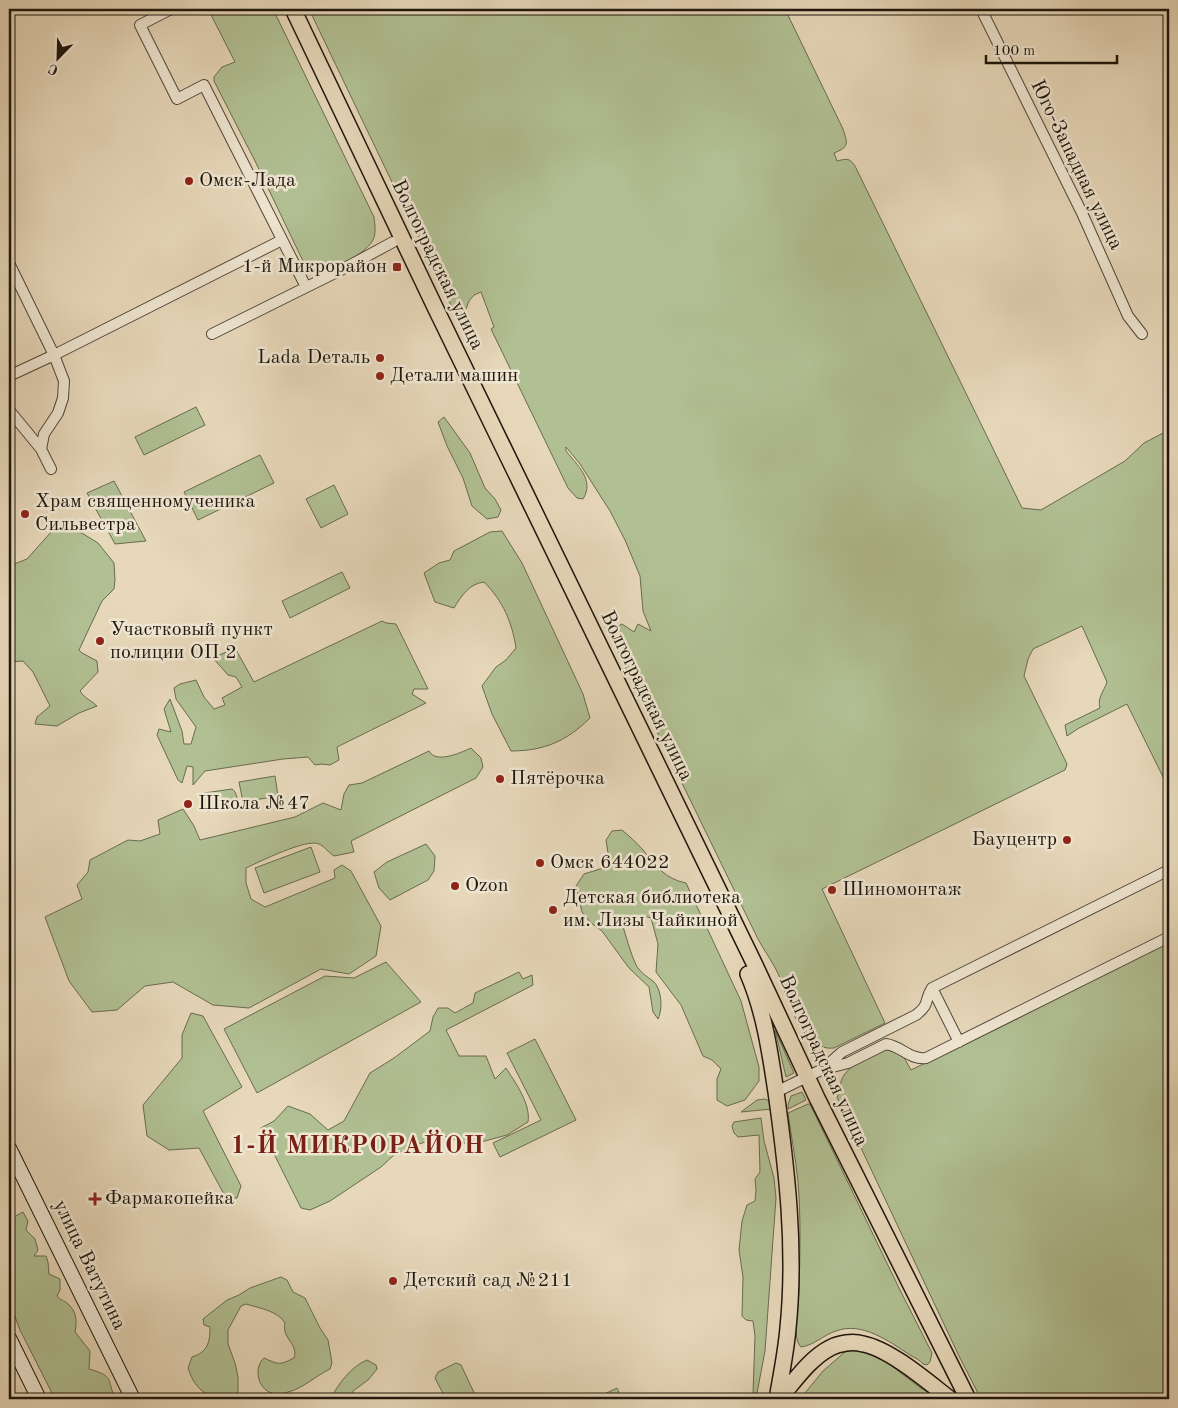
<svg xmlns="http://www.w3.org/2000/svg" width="1178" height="1408" font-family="'Old Standard TT',serif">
	<rect width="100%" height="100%" fill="#e7d8ba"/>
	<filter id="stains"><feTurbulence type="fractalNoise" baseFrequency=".004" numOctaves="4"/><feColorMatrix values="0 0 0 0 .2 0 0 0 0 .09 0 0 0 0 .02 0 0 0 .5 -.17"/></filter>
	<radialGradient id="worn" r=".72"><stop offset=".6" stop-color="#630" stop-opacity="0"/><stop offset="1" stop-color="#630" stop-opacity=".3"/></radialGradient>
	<!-- green -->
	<path fill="#b1c093" stroke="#686b50" d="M208 9H273L374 217C375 226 377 235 371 243 361 256 329 275 313 272L302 259 256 163 214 81V77L222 67 235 62Z
		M309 9H785L843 129C848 144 849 147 834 153L837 161C846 159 849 157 855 166L1022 508 1041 510 1125 461 1144 443 1169 430V789L1127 704 1079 728 1067 736 1065 725 1100 708C1097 698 1104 691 1107 682L1082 626 1033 649 1028 659 1024 676 1067 764 1065 770 822 889 885 1023 834 1048C803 1052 789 1003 781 981 776 966 764 951 757 937L622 660 612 635 617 627 622 624 634 632 638 624 651 631 643 611 640 576 625 540 610 511 580 464 566 447V451C577 465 595 480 583 499L577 498 568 488 491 329 494 327 481 292 474 295 469 301 460 324Z
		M196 407 205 425 144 455 135 437Z
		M444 417 470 453 485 488 495 499 501 510 498 517 487 519 472 506 463 478 447 446 438 422Z
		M260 455 274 483 198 520 184 492Z
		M114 481 146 541 115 544 87 493Z
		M334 485 348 514 321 528 306 499Z
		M72 527 98 543 114 563 115 580 114 589 102 601 79 650 82 653 97 661 98 672 80 691C85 699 91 700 97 706L79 713 57 726 35 724 37 717 50 706 33 672 23 661 9 662V575L14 564 27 559 52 531Z
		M502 531 522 563 583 694 590 718C567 741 544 751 511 751L492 714 482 686 496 667 506 660 516 648C512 622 503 601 484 582 469 584 462 595 454 608L435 602 424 573 439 563 450 560 454 551 490 532Z
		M342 572 350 588 290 618 282 601Z
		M382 621 386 623 396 624 428 689H414L412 694 426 703 337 747 339 760 330 765 322 764 315 765 308 757 283 759 205 771 193 785V767L187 766 182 783 178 780 157 735 159 729 171 732 164 709 170 699 182 731 184 744H191L196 727 176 699 174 688 180 684 196 680 204 697 214 709 225 705 222 698 242 687 236 677 228 675 213 658 235 648 254 682Z
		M471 748 481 758 483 767 476 778 351 841 354 852 334 856C329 853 324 846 319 844 307 838 259 862 246 868V883L251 899 265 907 335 878 334 870 342 865 351 871 381 926 376 956 349 974 321 969 249 1008 213 1005 173 982 145 986 117 1010 92 1012 69 981 45 917 82 899 77 885 88 872 90 860 128 840 140 841 160 834 158 820 183 809 194 826 200 840 295 817 323 803 341 810 344 794 349 785 362 783 429 751C436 764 460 753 471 748Z
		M275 776 278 796 243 802 239 782Z
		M232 789C237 792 239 802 235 806L208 811 204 809 202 797 204 793Z
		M622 830C629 836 637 843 643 850 655 865 665 879 686 883L741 1001 759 1067V1081L745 1100 727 1106 717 1100V1079L721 1069 712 1060 703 1056 681 1005 656 972 658 944 651 918 644 916 622 923C626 936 630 952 636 965 641 973 646 976 653 981 662 989 663 1009 658 1019L653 1012 649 987 629 968 602 931 591 923 582 912 576 886 584 874 610 866 606 840 612 831Z
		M426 844 435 856 434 871 428 880 390 900 379 888 374 872 387 862Z
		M311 847 320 872 264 893 255 868Z
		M1169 942V1399H981L959 1356 837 1097C841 1091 839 1082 844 1075 854 1061 877 1054 892 1047L901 1052 911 1070Z
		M386 962 421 1002 257 1093 224 1029 325 976 354 978Z
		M519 972 523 979 532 975 533 985 446 1030 459 1056H486L495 1079 506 1068C515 1082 531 1104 528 1122L507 1135 470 1145 444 1136 419 1144 394 1155 381 1167 330 1201 310 1210 301 1208 261 1128 274 1121 288 1106 310 1114 328 1130 344 1121 370 1073 394 1058 430 1031 433 1017 438 1008H448L455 1013 473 1003 475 993Z
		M191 1013 203 1016 242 1087 203 1111 241 1186 237 1198H226L199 1148 169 1150 147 1136 143 1105 182 1058V1035Z
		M775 1030 794 1073 786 1077Z
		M535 1039 576 1120 500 1157 493 1143 541 1120 507 1053Z
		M802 1092 806 1100 788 1109V1105L791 1096Z
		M765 1099 771 1102 772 1109 741 1112 757 1100Z
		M808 1104H810L899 1288 932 1353 930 1362 927 1365 923 1364C920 1360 915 1358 910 1355 890 1342 862 1321 836 1331 823 1335 815 1345 801 1347 791 1337 799 1305 799 1291 800 1255 801 1218 798 1182 796 1159 791 1136 788 1113Z
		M761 1118 764 1141 774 1178 776 1198 765 1351 757 1393 753 1394 755 1336 753 1321 746 1320 742 1316 743 1277 739 1250 742 1221 747 1205 755 1201 756 1190 755 1179 760 1172 759 1135 738 1137 734 1133 732 1126 734 1122Z
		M23 1212 28 1221 26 1230 35 1239 38 1250 34 1256H46L48 1262 49 1274 60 1279V1290L57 1296C61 1301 64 1300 68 1304 77 1312 77 1321 75 1332L90 1351 89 1369C114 1376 107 1379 115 1399H55L20 1330 9 1300V1215L12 1218Z
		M281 1277 287 1280 293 1292 305 1298 320 1328 328 1340 332 1363 330 1369C317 1375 302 1389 288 1392 282 1394 276 1395 269 1392 257 1386 254 1367 264 1358 279 1365 280 1365 294 1358 299 1344 281 1338 285 1323 278 1311 259 1308 246 1304L241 1306 228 1330V1344L235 1363 238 1377V1391L235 1399C210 1399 196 1393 188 1368L192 1357C208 1352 210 1342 210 1327L204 1325 203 1319 227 1300 239 1295 250 1288Z
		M858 1349 872 1351 922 1389 941 1399H800L823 1371 846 1351Z
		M367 1360 376 1365 377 1369 368 1380 353 1391V1399H330C339 1384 350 1367 367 1360Z
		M456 1363 461 1365 477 1399H446L435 1378 438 1372Z
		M617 1388 622 1399H594Z"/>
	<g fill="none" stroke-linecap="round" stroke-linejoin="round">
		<!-- street casing -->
		<g stroke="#504638" stroke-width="12">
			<path id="street" d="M171 9 140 25 177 99 204 85 306 287
				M981 9 1082 213 1128 316 1142 334
				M9 263 54 355 64 381 63 398 58 413 44 434 41 449
				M212 334 345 268 393 242
				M9 376 54 355 282 240
				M9 410 41 449 51 469
				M932 988 959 1042
				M824 1068 842 1052 916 1015C931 1003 924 1000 932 988L1169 870
				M776 1092 821 1070 848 1063 886 1044C901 1046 910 1060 926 1058L1169 937"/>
		</g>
		<!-- secondary casing -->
		<g stroke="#1e160c" stroke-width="16">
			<path id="secondary" d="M9 1148 133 1399
				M9 1338 39 1399"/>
		</g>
		<!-- primary casing -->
		<g stroke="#1e160c" stroke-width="18">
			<path id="primary" d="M293 9 434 305 754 963 817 1098 968 1399
				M748 974C764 1011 770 1052 776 1092 787 1170 796 1249 788 1328 786 1352 781 1376 777 1399
				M779 1399C794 1382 809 1359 830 1348 839 1343 853 1341 863 1344 890 1349 928 1382 950 1399"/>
		</g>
		<!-- street -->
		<use href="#street" stroke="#efe6d2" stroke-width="10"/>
		<!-- secondary -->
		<use href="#secondary" stroke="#efe6d2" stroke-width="14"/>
		<!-- primary -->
		<use href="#primary" stroke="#e7d8ba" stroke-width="15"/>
	</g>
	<!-- markers -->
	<g fill="#8f2418" stroke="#efe6d2" stroke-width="2">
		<circle cx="189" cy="181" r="5"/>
		<rect x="392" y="262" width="10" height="10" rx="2.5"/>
		<circle cx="380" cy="358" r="5"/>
		<circle cx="380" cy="376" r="5"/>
		<circle cx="25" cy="514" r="5"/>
		<circle cx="100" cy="641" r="5"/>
		<circle cx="500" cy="779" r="5"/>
		<circle cx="188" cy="804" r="5"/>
		<circle cx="1067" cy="840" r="5"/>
		<circle cx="540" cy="863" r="5"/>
		<circle cx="455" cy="886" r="5"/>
		<circle cx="832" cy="890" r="5"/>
		<circle cx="553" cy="910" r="5"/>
		<path d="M92.5 1191.5h5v5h5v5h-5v5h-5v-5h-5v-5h5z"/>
		<circle cx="393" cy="1281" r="5"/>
	</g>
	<g text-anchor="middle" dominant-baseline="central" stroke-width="5" stroke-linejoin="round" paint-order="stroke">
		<!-- street labels -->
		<g font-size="20" fill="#1e160c" stroke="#efe6d2">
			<text transform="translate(1076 165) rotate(64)">Юго-Западная улица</text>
			<text transform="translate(437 265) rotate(64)">Волгоградская улица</text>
			<text transform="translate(646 696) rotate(64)">Волгоградская улица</text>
			<text transform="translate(823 1061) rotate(65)">Волгоградская улица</text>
			<text transform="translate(89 1265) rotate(64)">улица Ватутина</text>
		</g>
		<!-- poi labels -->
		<g font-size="20" fill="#1e160c" stroke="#efe6d2" text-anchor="start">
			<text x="199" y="181">Омск-Лада</text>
			<text x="387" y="267" text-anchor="end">1-й Микрорайон</text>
			<text x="370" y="358" text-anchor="end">Lada Dеталь</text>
			<text x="390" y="376">Детали машин</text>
			<text x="35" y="502">Храм священномученика<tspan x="35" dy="23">Сильвестра</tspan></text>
			<text x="110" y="630">Участковый пункт<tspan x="110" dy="23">полиции ОП 2</tspan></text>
			<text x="510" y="779">Пятёрочка</text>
			<text x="198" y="804">Школа №47</text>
			<text x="1057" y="840" text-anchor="end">Бауцентр</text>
			<text x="550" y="863">Омск 644022</text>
			<text x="465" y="886">Ozon</text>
			<text x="842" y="890">Шиномонтаж</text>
			<text x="563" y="898">Детская библиотека<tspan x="563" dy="23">им. Лизы Чайкиной</tspan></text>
			<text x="105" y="1199">Фармакопейка</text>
			<text x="403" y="1281">Детский сад №211</text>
		</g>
		<!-- district labels -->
		<g font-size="25" font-weight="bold" letter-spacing="1" fill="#7a1f14" stroke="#efe6d2">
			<text x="358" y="1146">1-Й МИКРОРАЙОН</text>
		</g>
	</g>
	<!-- margin -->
	<rect width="1178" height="1408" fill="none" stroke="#e7d8ba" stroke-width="30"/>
	<rect x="10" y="10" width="1158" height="1388" fill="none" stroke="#1e160c" stroke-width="2.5"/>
	<rect x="15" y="15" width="1148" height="1378" fill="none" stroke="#1e160c"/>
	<!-- north arrow -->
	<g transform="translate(58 58) rotate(203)" stroke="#efe6d2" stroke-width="4" paint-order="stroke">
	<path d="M0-4L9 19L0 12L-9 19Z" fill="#1e160c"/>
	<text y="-8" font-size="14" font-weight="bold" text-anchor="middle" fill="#1e160c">С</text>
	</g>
	<!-- scale -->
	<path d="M986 55v8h131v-8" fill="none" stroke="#1e160c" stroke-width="2.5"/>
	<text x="993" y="55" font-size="15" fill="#1e160c" stroke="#efe6d2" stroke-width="4" paint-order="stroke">100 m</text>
	<rect width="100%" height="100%" filter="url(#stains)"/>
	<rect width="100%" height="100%" fill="url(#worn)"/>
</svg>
